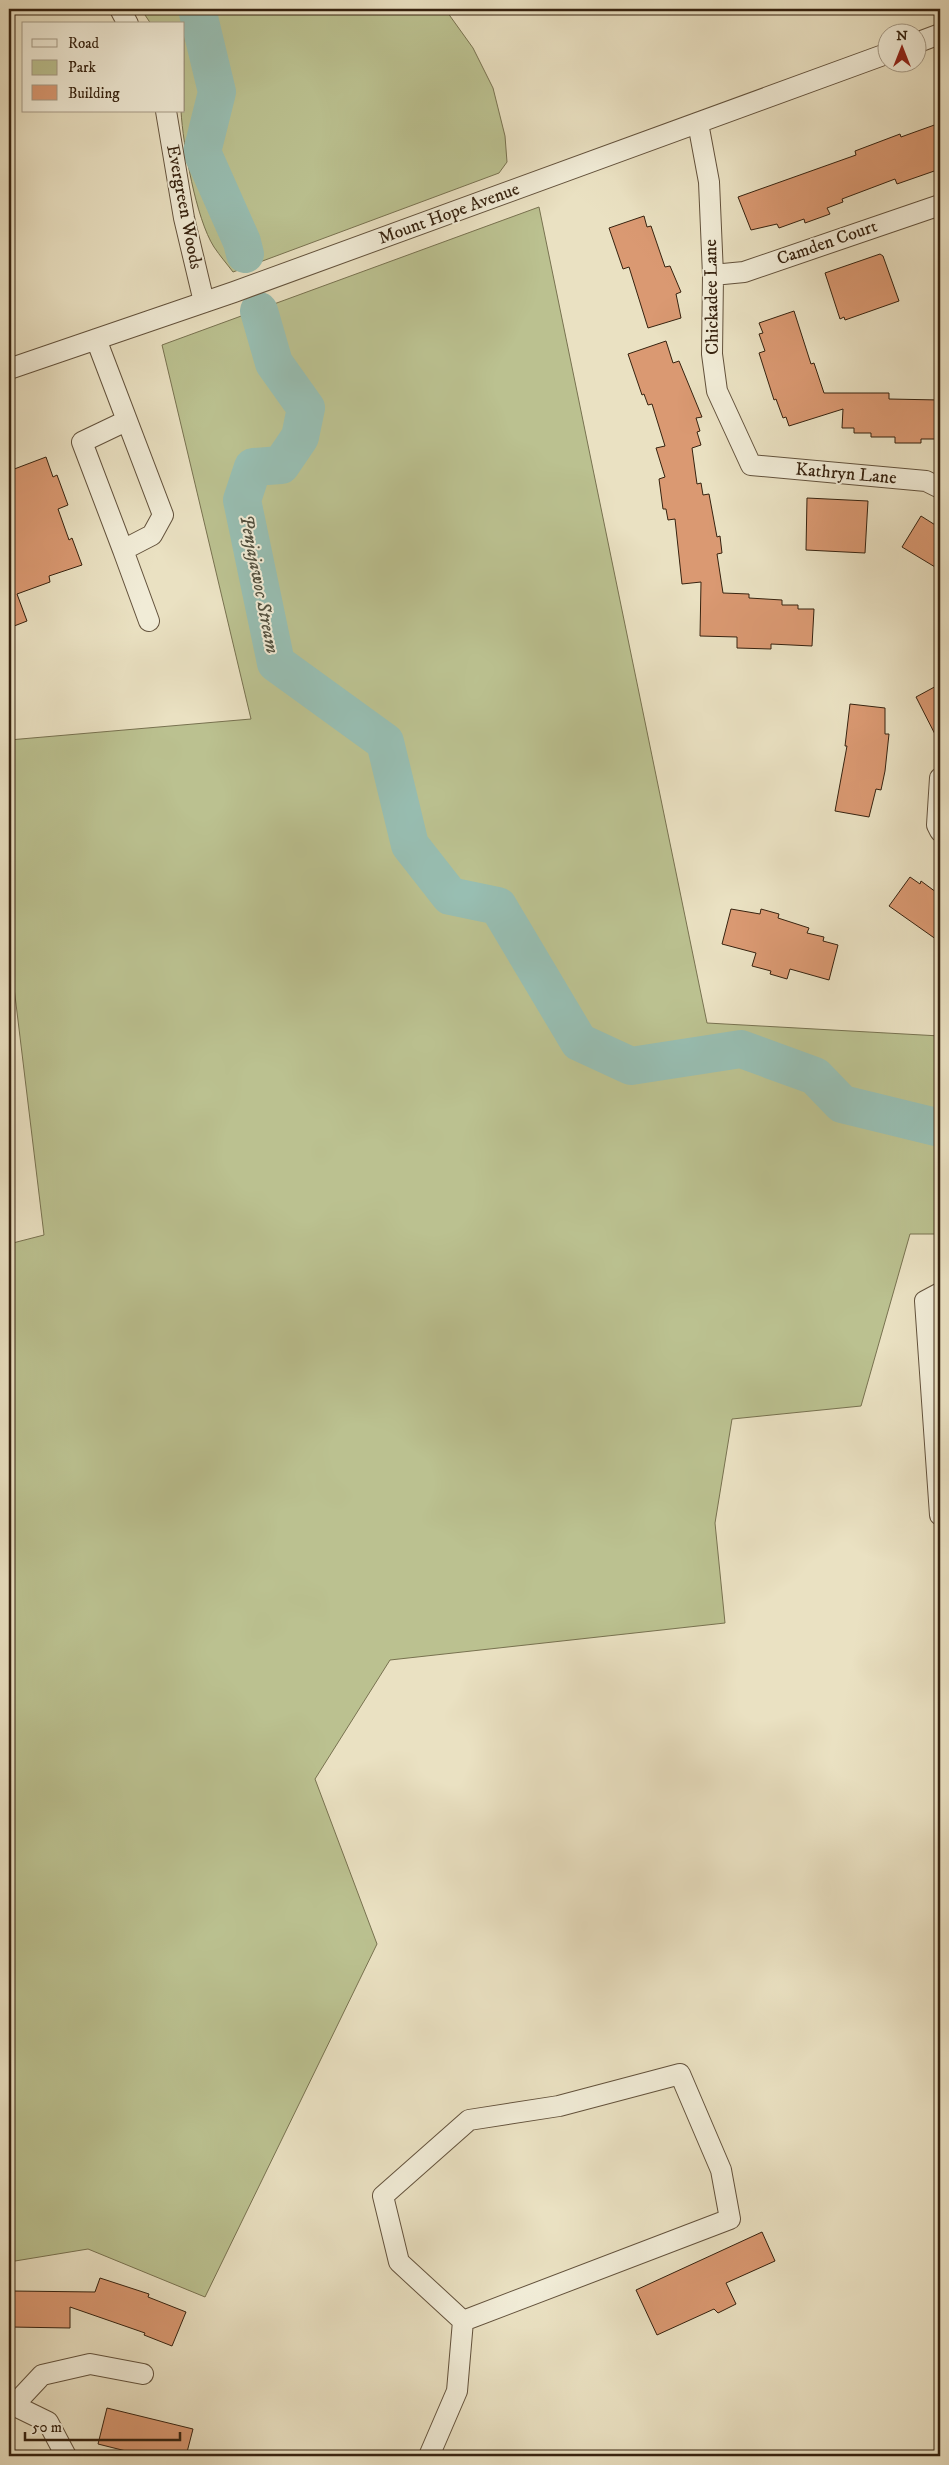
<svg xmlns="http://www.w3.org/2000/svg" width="949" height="2465" font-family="'IM FELL DW Pica',serif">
	<rect width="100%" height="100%" fill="#eae1c2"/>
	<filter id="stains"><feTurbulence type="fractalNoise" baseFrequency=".004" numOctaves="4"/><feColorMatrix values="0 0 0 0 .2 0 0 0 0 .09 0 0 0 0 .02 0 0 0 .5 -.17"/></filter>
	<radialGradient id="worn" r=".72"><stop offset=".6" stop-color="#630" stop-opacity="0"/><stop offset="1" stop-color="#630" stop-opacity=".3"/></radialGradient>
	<!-- green -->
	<path fill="#bbc190" stroke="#787250" d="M141 9H445L473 48 493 88 505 136 507 162 499 173 233 272C227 264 220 256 214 247 196 219 183 145 181 111H184V24H151Z
		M539 207 707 1023 940 1036V1234H910L861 1406 732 1419 715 1523 725 1623 390 1660 315 1779 377 1944 205 2297 88 2249 9 2262V1244L44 1235 9 946V740L251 719 162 345Z"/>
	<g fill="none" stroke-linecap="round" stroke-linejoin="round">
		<!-- river -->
		<path stroke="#98beb2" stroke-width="38" d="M197 9 217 92 202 152 242 242 245 254
			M259 311 274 363 306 408 300 437 281 465 253 467 242 500 276 663 385 742 410 845 450 896 498 906 579 1042 631 1066 741 1049 815 1076 842 1104 940 1128"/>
	</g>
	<!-- building -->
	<path fill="#da9972" stroke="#36220f" d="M940 123V169L897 184 895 179 842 199 843 202 827 208 830 214 805 223 804 219 779 228 777 224 751 230 738 197 856 155 855 151 900 134 901 137Z
		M644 216 647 227 651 226 665 267 670 266 681 292 676 294 681 318 648 328 629 267 623 269 609 228Z
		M880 254 883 256 899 301 845 320 844 317 840 319 825 273Z
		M794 311 811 364 814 363 824 393H889V399L940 400V436H938V439H921V443H895V437H871V433H854V428H842L843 409 789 426 786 417 783 418 776 399 774 400 759 353 765 351 759 334 763 333 759 323Z
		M666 341 673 363 679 361 702 417 696 418 700 431 697 432 701 445 692 448 697 484 701 483 703 495 709 494 717 537 720 536 722 553 717 554 723 593 749 594V598L782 600V605H798V609H814L812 646 771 644V649L737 648V637L700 636 701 582 682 584 675 519 668 520 666 509H663L659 479 665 477 656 448 665 446 652 404 648 405 644 394 642 395 628 354Z
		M46 457 53 477 57 475 68 505 58 509 69 540 72 538 82 565 49 576 50 582 17 594 27 621 9 628V471Z
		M807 498 868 501 865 553 806 550Z
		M921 516 940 528V570L902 547Z
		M940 684V744L916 697Z
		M850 704 885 708V734H889L885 771 881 790 876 789 869 817 835 811 847 746H845Z
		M910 877 920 884 921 881 940 895V942L889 906Z
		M731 909 760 914 761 909 779 914 778 918 809 928 807 933 824 937 823 941 838 945 829 980 790 969 787 979 770 974 771 971 752 966 756 953 722 944Z
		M762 2232 775 2261 726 2283 736 2304 718 2313 714 2309 657 2335 636 2290Z
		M100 2278 149 2294 148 2297 186 2312 172 2346 144 2335 145 2333 70 2307V2328L11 2327 12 2291 95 2292Z
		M107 2408 193 2429 186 2456H146L98 2444Z"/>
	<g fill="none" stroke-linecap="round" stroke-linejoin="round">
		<!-- minor casing -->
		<g stroke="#63523c" stroke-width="22">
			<path id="minor" d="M120 9 128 24
				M916 43 940 34
				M166 111 184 218 204 302
				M698 123 709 182 713 275 712 354 717 391 751 465 926 481 940 488
				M713 275 744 272 940 205
				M96 339 163 515 152 535 123 550 149 621
				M9 369 234 292 886 54
				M123 550 82 442 126 421
				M940 778 937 825 940 831
				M940 1293 925 1301 940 1515
				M9 2403 48 2422 66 2456
				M13 2406 42 2375 90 2364 143 2374
				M429 2456 457 2391 463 2321 399 2262 383 2196 469 2120 559 2106 680 2074 721 2170 730 2219 463 2321"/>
		</g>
		<!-- minor -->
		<use href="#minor" stroke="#f1ecd7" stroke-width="20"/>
	</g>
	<g text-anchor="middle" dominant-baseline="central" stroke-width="4" stroke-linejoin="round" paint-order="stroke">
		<!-- street labels -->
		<g font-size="18" fill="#36220f" stroke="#f1ecd7">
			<text transform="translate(184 207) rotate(79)">Evergreen Woods</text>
			<text transform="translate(449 214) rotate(-20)">Mount Hope Avenue</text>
			<text transform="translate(827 243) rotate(-19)">Camden Court</text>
			<text transform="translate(712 297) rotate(-91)">Chickadee Lane</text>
			<text transform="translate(846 474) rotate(5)">Kathryn Lane</text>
		</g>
		<!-- water labels -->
		<g font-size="19" font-style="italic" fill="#535140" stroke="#f1ecd7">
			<text transform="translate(259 584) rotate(79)">Penjajawoc Stream</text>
		</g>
	</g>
	<!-- margin -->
	<rect width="949" height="2465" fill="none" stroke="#eae1c2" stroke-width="30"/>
	<rect x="10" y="10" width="929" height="2445" fill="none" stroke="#36220f" stroke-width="2.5"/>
	<rect x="15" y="15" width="919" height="2435" fill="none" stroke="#36220f"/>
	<!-- legend -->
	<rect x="22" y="22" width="162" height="90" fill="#f1ecd7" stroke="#a69b87"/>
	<rect x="32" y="39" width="25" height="8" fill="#f1ecd7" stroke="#a69b87"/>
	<text x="68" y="48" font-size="15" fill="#36220f">Road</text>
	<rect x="32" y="60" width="25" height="15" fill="#bbc190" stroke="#a69b87"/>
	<text x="68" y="72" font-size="15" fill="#36220f">Park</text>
	<rect x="32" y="85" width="25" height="15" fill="#da9972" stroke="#a69b87"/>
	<text x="68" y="98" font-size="15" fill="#36220f">Building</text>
	<!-- north arrow -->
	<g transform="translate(902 48)"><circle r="24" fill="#f1ecd7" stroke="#a69b87"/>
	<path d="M0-4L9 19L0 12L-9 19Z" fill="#8f2418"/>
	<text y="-8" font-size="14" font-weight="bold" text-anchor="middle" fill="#36220f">N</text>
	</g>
	<!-- scale -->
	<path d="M25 2432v8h155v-8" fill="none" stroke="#36220f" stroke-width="2.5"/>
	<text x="32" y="2432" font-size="15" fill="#36220f" stroke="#f1ecd7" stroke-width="4" paint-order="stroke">50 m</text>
	<rect width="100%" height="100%" filter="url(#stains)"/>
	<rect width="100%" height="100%" fill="url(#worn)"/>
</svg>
